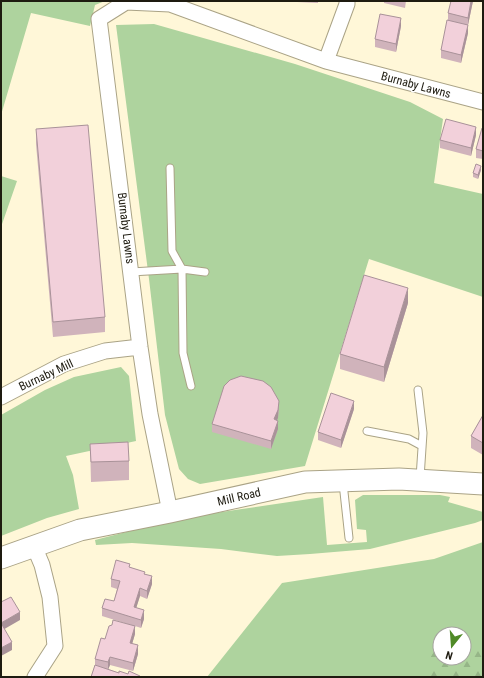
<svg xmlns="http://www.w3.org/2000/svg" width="484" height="678" font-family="'Roboto Condensed',sans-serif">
	<defs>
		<pattern id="forest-firs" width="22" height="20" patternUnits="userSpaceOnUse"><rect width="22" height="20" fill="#aed39e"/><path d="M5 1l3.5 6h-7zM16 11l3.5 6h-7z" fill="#95b587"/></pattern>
	</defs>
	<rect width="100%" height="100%" fill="#fff7d8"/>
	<!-- green -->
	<path fill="#aed39e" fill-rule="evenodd" d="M1 1H105L95 5 90 26 31 13 1 115Z
		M154 24 295 64 410 102 443 119 434 183 483 194V297L369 259 305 466 200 484 188 479 179 469 165 415 149 279 116 25Z
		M1 176 17 181 1 227Z
		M121 367 129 376 136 441 66 456 73 475 79 509 47 518 1 536V415L45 390 74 377Z
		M363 495H440L450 497 448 502 483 512V520L475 523 370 549 310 554 277 556 221 549 132 543 96 545 95 540 181 518 323 497 327 545 367 542 366 530 357 529 355 500Z
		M483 542V677H207L282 583 434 559ZM440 634H464V658H440Z"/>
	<!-- forest -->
	<path fill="url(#forest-firs)" d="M478 640 483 642V677H431L427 663 440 642V658H464V641Z"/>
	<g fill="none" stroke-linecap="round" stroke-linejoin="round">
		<!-- service casing -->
		<g stroke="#aaa386" stroke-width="9">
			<path id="service" d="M170 168 172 251 182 269 183 353 191 386
				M131 272 182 269 205 272
				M418 390 423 433 420 478
				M367 431 409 439 422 446
				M343 483 349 538"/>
		</g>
		<!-- minor casing -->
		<g stroke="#aaa386" stroke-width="17">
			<path id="minor" d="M326 61 347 4V1
				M1 397 64 364 105 351 140 347
				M170 512 150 414 140 347 99 19 126 2 170 4 326 61 483 102
				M34 546 42 565 50 597 55 646 35 677"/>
		</g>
		<!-- secondary casing -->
		<g stroke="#aaa386" stroke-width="23">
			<path id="secondary" d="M1 558 80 530 170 512 305 482 399 479 483 484"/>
		</g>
		<!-- service -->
		<use href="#service" stroke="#fff" stroke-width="7"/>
		<!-- minor -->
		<use href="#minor" stroke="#fff" stroke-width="15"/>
		<!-- secondary -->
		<use href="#secondary" stroke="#fff" stroke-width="21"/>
	</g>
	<!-- wall -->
	<path fill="#d0b3bb" d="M297 1H318V3L297 2Z
		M384 1H406L405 8 384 3Z
		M473 1 468 25V33L461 63 441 58V50L448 20V13Z
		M401 26 396 52 375 47V39Z
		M483 128V159L476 158V149Z
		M36 129 105 317V332L53 337 36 144Z
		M476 135 471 156 440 148V140Z
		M481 170 478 179 473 177V173Z
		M408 303 384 382 340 369V354Z
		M279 409 278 418 277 420 278 429 271 449 212 432V424Z
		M354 409 341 448 318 440V432Z
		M483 415V455L471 448V436Z
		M90 444 129 461V480L91 482Z
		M130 567 145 574 152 584 147 599 140 596 136 608 144 619 141 628 135 626V634L132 644 138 654 133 671 110 665 108 669 119 673 128 674 140 677H91L95 665V659L105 639 134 626 102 616V608L114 601 117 589 111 587V579Z"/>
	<!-- shaded-wall -->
	<path fill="#a99299" d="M471 1H473L468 25V33L461 63V55L468 25V18Z
		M401 18V26L396 52V44Z
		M476 127V135L471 156V148Z
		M481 166V170L478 179V175Z
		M408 288V303L384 382V367Z
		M279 401 278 418 274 427V419Z
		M354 401V409L341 448V440Z
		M278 421V429L271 449V441Z
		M152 576V584L147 599V591Z
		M140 588V596L134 615V607Z
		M144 610V619L141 628V620Z
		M20 612V620L1 631V623Z
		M135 626V634L130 651V643Z
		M12 642V650L1 656V648Z
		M138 645V654L133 671V663Z
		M110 657V665L108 670V662Z"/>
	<!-- building -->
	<path fill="#f2d0da" stroke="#a99299" d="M451 1H471L468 18 448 13Z
		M380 14 401 18 396 44 375 39Z
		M447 20 468 25 461 55 441 50Z
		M446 119 476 127 471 148 440 140Z
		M88 125 105 317 53 322 36 129Z
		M482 128H483V151L476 149Z
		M476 164 481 166 478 175 473 173Z
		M364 275 408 288 384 367 340 354Z
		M241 376 263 381 271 387 279 401 278 410 274 419 278 421 271 441 212 424 224 386 230 380Z
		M331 393 354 401 341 440 318 432Z
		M483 415V443L471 436Z
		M128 442 129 461 91 462 90 444Z
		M116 560 130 564 129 567 145 572 144 574 152 576 147 591 140 588 134 607 144 610 141 620 102 608 105 599 114 601 120 581 111 579Z
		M11 597 20 612 1 623V602Z
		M113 620 135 626 130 643 138 645 133 663 110 657 108 662 95 659 101 638 105 639 109 626 112 625Z
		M1 623 12 642 1 648Z
		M95 665 119 673V671L128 674 129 671 140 676V677H91Z"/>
	<g text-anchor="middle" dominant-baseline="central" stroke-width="3" stroke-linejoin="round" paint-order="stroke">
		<!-- street labels -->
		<g font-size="12" fill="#1e1b10" stroke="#fff">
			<text transform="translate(416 85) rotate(15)">Burnaby Lawns</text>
			<text transform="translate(126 228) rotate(83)">Burnaby Lawns</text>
			<text transform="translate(46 375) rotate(-25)">Burnaby Mill</text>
			<text transform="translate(239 497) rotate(-13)">Mill Road</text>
		</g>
	</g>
	<!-- border -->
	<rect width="484" height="678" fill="none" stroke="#1e1b10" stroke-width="4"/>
	<!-- north arrow -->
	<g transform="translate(452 646) rotate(197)"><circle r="19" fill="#ffffff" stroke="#a5a49f"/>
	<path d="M0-3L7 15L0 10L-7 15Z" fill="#4f8a27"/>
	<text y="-6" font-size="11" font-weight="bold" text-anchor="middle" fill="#1e1b10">N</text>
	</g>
</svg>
